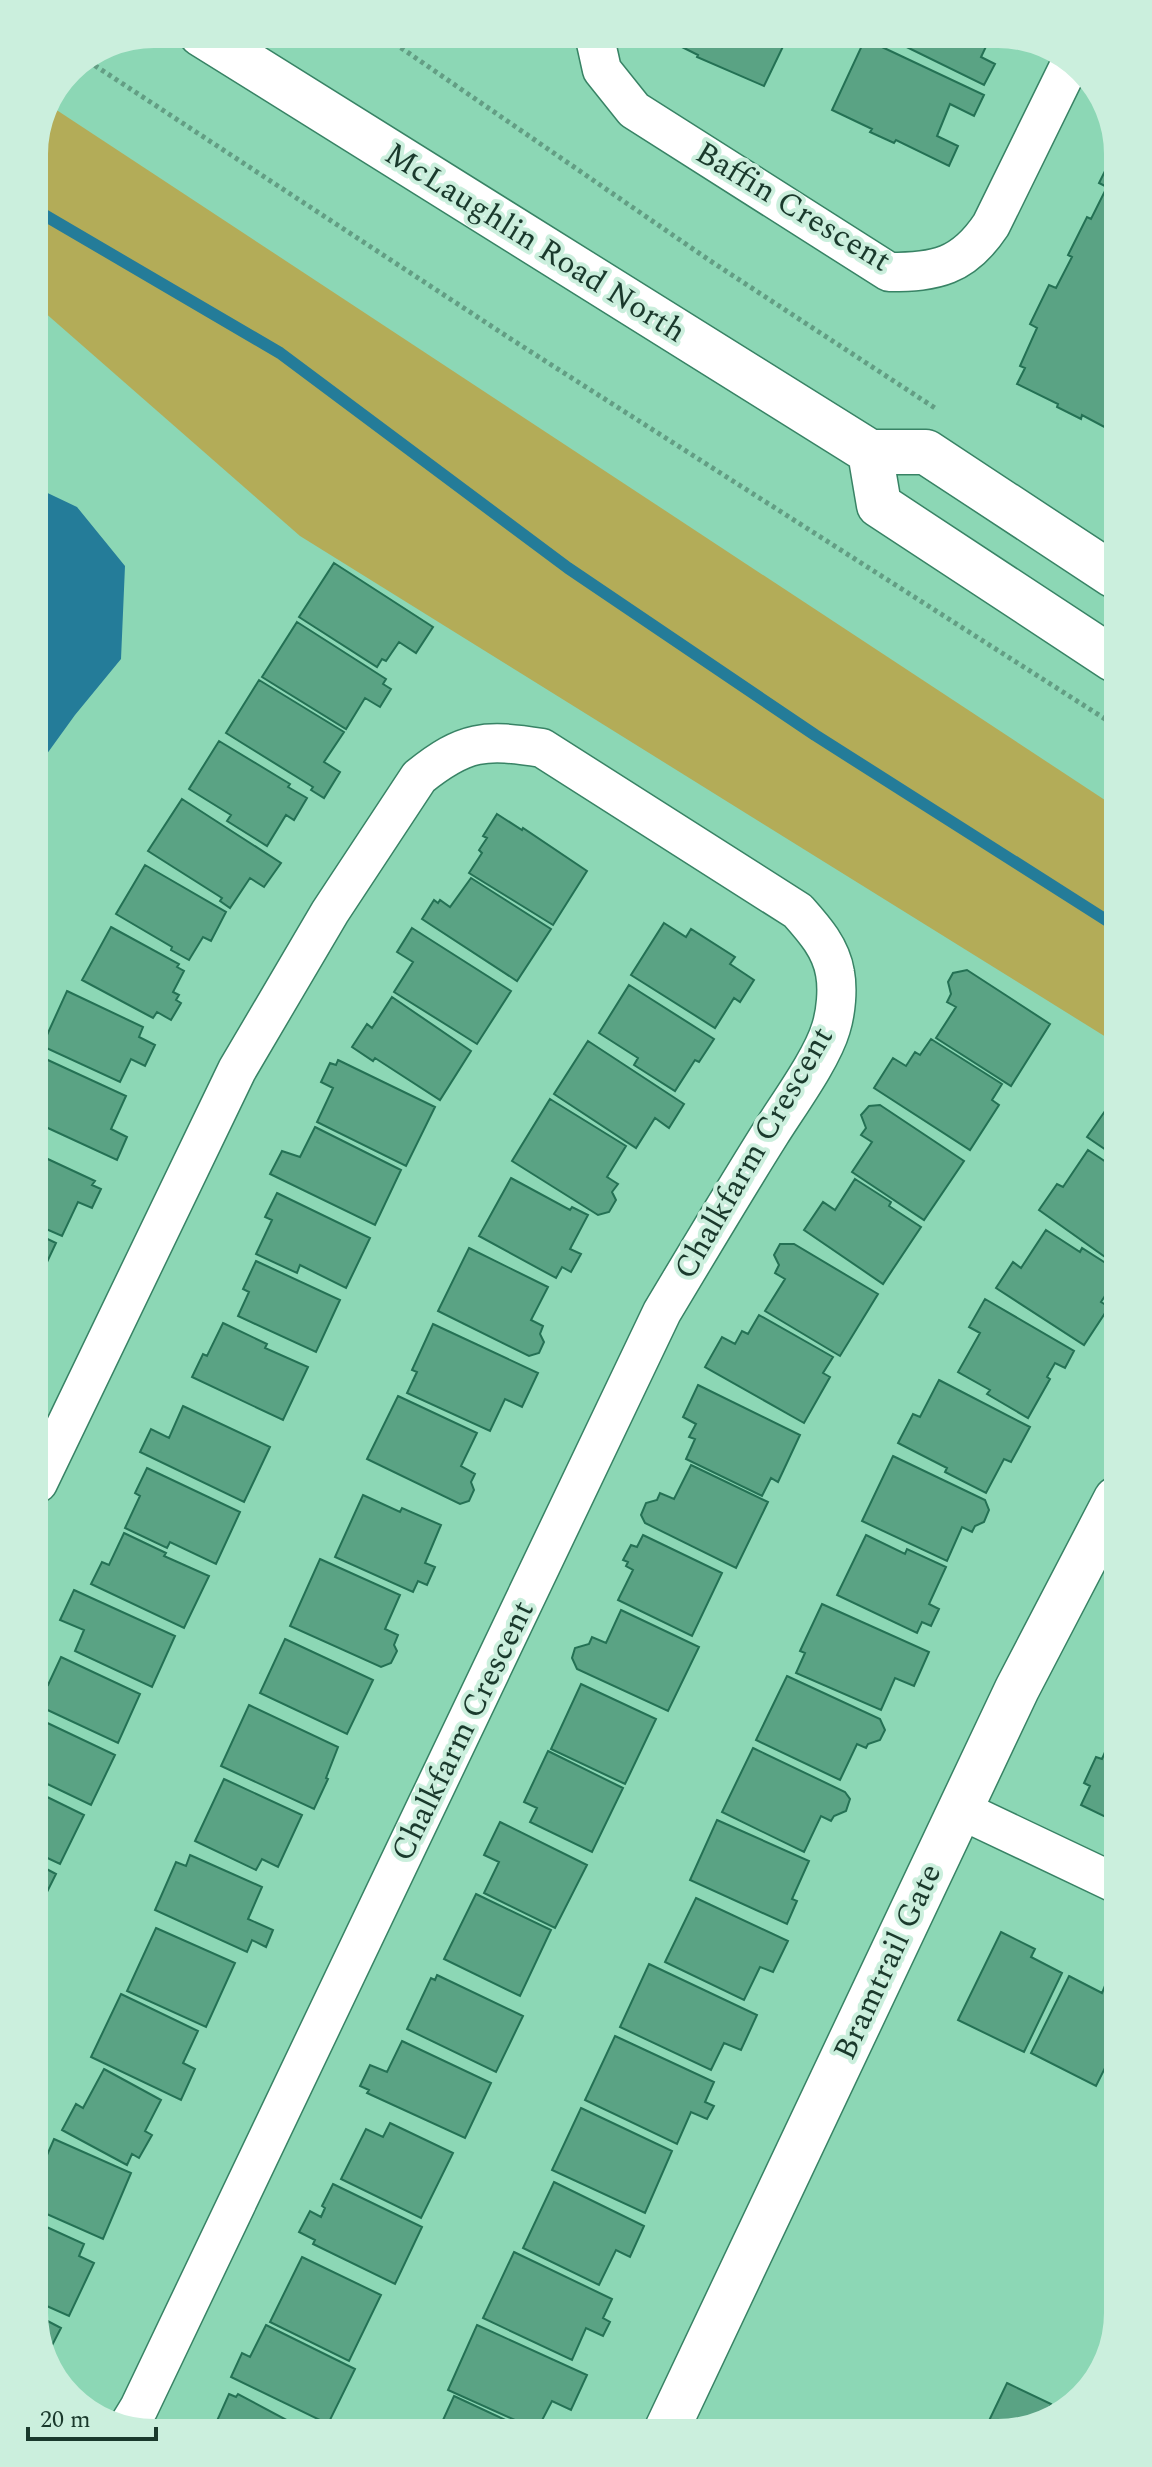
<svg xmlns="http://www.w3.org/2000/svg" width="1152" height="2467" font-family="Spectral,serif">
	<rect width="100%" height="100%" fill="#8cd7b5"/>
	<!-- green -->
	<path fill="#b3ac58" d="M52 107 1114 806V1042L300 536 35 304 34 146Z"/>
	<!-- water -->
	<path fill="#247c99" d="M35 487 77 507 125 566 121 659 75 715 36 769Z"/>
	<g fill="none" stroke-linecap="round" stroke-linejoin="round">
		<!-- stream -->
		<path stroke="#247c99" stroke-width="12" d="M34 209 280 353 568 568 815 735 1114 925"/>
	</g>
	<!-- building -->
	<path fill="#5aa384" stroke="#247154" stroke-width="2" d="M656 34H789L764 86 697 57 698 55Z
		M880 34H992L981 57 995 64 984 85Z
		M865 39 984 95 974 116 950 104 937 136 958 146 949 166 896 140 894 143 870 132 872 129 832 110Z
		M1112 157V431L1082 415 1081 419 1057 407 1058 404 1017 384 1025 368 1020 366 1037 328 1030 324 1049 285 1056 288 1072 257 1068 255 1087 217 1091 219 1107 187 1099 183Z
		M334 563 433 627 416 653 399 642 386 661 382 659 377 667 299 617Z
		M297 622 386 679 383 684 391 689 380 707 365 698 346 729 262 677Z
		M259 680 344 732 324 762 340 772 324 798 311 790 313 787 226 733Z
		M219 741 290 784 288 787 307 798 294 820 286 815 267 846 227 821 231 815 189 789Z
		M182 799 281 863 264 887 250 878 230 908 220 901 222 898 148 851Z
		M497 814 522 830 523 828 587 871 553 925 469 873 482 853 479 850 487 838 483 836Z
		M145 865 226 912 211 941 203 937 189 960 171 950 172 947 116 914Z
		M471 878 551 929 517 981 422 919 434 900 438 903 440 900 450 907Z
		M664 923 686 937 691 929 735 957 730 964 754 980 740 1002 734 998 715 1028 631 975Z
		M111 927 179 964 177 967 184 971 173 992 179 995 176 1000 181 1003 171 1020 157 1012 153 1018 82 980Z
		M412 928 511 991 477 1044 394 992 413 962 397 952Z
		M967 970 1050 1024 1011 1086 936 1038 956 1007 947 1002 951 994 948 982 953 973Z
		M629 985 714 1039 699 1062 695 1060 675 1091 634 1065 638 1058 599 1033Z
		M67 991 143 1027 139 1037 155 1045 145 1066 131 1059 120 1082 42 1046Z
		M392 997 471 1051 440 1100 375 1058 373 1061 352 1047 367 1024 372 1028Z
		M931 1039 1002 1084 992 1100 999 1105 970 1150 874 1088 893 1058 906 1066 915 1052 920 1055Z
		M588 1041 684 1104 669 1128 655 1118 636 1148 554 1094Z
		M37 1055 126 1096 111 1129 127 1137 117 1160 37 1123Z
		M338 1060 435 1107 406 1166 317 1122 333 1088 321 1082 330 1063 336 1065Z
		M550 1099 626 1146 607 1177 618 1184 612 1192 616 1200 609 1212 598 1215 512 1161Z
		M880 1105 964 1161 924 1220 852 1172 872 1142 861 1135 866 1128 861 1115 869 1106Z
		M1114 1108 1115 1156 1087 1137 1105 1111 1110 1114Z
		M315 1127 401 1170 375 1225 270 1174 282 1151 300 1157Z
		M1088 1150 1115 1168V1264L1039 1210 1057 1184 1063 1187Z
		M37 1154 95 1181 92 1185 101 1189 92 1208 78 1202 62 1236 37 1225Z
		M511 1178 570 1210 572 1207 588 1215 570 1249 581 1254 571 1272 562 1267 556 1278 479 1236Z
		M855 1179 891 1202 889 1206 921 1227 883 1284 804 1230 823 1202 835 1210Z
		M277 1193 370 1238 346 1288 300 1265 297 1273 256 1254 272 1220 265 1217Z
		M1046 1230 1080 1252 1082 1248 1115 1269V1281L1101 1302 1109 1307 1084 1345 996 1288 1013 1262 1021 1268Z
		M37 1234 56 1243 40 1277 44 1278 37 1292Z
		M780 1244H794L878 1294 840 1356 765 1311 785 1279 775 1273 779 1265 774 1255Z
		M469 1248 548 1287 531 1320 543 1326 540 1334 544 1342 539 1353 529 1356 438 1311Z
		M256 1261 340 1300 316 1352 238 1316 249 1292 243 1289Z
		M985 1299 1074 1351 1065 1368 1055 1363 1047 1377 1050 1379 1028 1418 987 1394 990 1390 958 1372 980 1333 969 1327Z
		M759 1315 833 1357 823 1373 830 1377 804 1423 705 1367 722 1337 735 1344 742 1331 748 1334Z
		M223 1323 267 1344 265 1348 308 1367 283 1420 192 1377 203 1354 207 1356Z
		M433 1324 538 1373 522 1407 505 1399 490 1431 407 1393 417 1372 412 1370Z
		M939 1380 1030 1427 1011 1462 1004 1459 986 1493 945 1472 947 1468 898 1443 913 1414 920 1417Z
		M698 1385 800 1435 778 1482 771 1478 762 1496 686 1459 695 1439 689 1437 696 1424 683 1417Z
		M398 1396 477 1433 461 1466 475 1474 471 1482 474 1490 469 1501 460 1504 367 1459Z
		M183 1406 270 1447 244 1502 140 1452 151 1429 169 1438Z
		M893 1456 985 1500 989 1510 984 1522 975 1526 972 1532 962 1527 947 1561 862 1521Z
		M691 1465 768 1502 736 1568 645 1523 641 1515 646 1503 657 1500 660 1493 674 1499Z
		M147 1468 240 1512 216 1564 170 1542 167 1548 125 1528 140 1496 135 1493Z
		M363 1495 400 1512 402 1508 441 1525 425 1563 435 1567 427 1585 418 1581 413 1592 335 1557Z
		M124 1533 166 1553 164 1556 209 1576 184 1628 91 1584 102 1562 109 1565Z
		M643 1535 722 1573 692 1636 618 1600 633 1570 626 1566 628 1562 623 1560 631 1545 637 1547Z
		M866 1535 905 1554 907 1549 946 1567 929 1604 939 1609 931 1626 922 1622 917 1633 837 1595Z
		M320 1559 400 1595 385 1629 398 1635 394 1645 397 1651 391 1663 381 1667 290 1626Z
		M74 1590 175 1636 152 1687 75 1651 84 1630 60 1620Z
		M822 1604 929 1652 914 1686 895 1678 881 1710 796 1673 805 1653 800 1651Z
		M621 1610 699 1647 668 1711 577 1669 572 1658 575 1648 589 1644 592 1637 606 1643Z
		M285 1639 373 1680 347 1734 260 1693Z
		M61 1657 140 1694 118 1743 39 1706V1696L44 1684 48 1685Z
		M787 1676 880 1719 885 1730 880 1740 868 1744 866 1748 857 1744 840 1780 756 1740Z
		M581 1684 656 1719 625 1784 551 1749Z
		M249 1705 338 1747 326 1778 328 1779 314 1809 221 1766Z
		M39 1719 115 1755 91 1805 39 1780Z
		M1116 1727 1117 1814 1114 1821 1081 1805 1090 1786 1084 1783 1096 1757 1102 1759Z
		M753 1748 845 1792 850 1799 846 1811 834 1816 831 1821 821 1816 804 1852 722 1812Z
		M548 1751 623 1788 592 1852 530 1822 537 1808 524 1802Z
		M224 1779 302 1815 278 1867 262 1859 256 1870 195 1841Z
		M39 1793 84 1815 60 1864 39 1854Z
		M717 1820 809 1861 792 1899 797 1901 787 1924 690 1880Z
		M500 1822 587 1865 555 1928 484 1893 499 1862 484 1855Z
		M190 1855 262 1887 248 1919 273 1930 266 1947 252 1940 247 1952 155 1910 176 1862 186 1866Z
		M39 1865 56 1874 39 1908Z
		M476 1894 551 1930 520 1996 444 1959Z
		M696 1898 788 1941 773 1972 760 1967 744 2000 665 1962Z
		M156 1928 235 1963 206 2027 127 1991Z
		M1001 1932 1035 1949 1031 1957 1062 1973 1024 2052 958 2020Z
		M649 1964 757 2015 741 2050 724 2043 711 2070 620 2027Z
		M437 1975 523 2016 496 2072 407 2029 431 1978 435 1980Z
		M1069 1976 1102 1993 1106 1983 1117 1988V2044L1096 2086 1031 2053Z
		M121 1994 198 2031 183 2063 195 2069 181 2100 91 2057Z
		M615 2036 714 2082 705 2102 714 2106 707 2119 691 2112 677 2144 585 2100Z
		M402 2041 491 2083 465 2138 367 2093 369 2090 360 2086 370 2065 387 2072Z
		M104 2069 161 2100 145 2131 152 2135 139 2158 132 2154 127 2165 62 2130 76 2104 83 2108Z
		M581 2108 672 2151 645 2213 552 2170Z
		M390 2123 453 2153 421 2218 341 2179 366 2129 383 2137Z
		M54 2139 131 2173 103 2239 40 2211V2171Z
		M554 2182 644 2226 630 2257 616 2250 599 2285 523 2248Z
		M333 2184 422 2227 395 2284 313 2244 315 2240 299 2232 310 2211 321 2217 325 2208 322 2206Z
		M40 2224 84 2244 79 2256 94 2263 69 2316 40 2303Z
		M514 2252 612 2299 603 2318 610 2322 603 2336 586 2328 572 2360 483 2318Z
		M302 2257 381 2295 349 2361 270 2322Z
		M40 2317 61 2328 46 2357 50 2359 48 2363 41 2352Z
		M266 2325 355 2369 328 2424 231 2377 242 2353 250 2357Z
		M477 2325 587 2375 571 2410 552 2401 537 2430 448 2390Z
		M1007 2383 1051 2404 1042 2423 1037 2426 986 2427Z
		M229 2394 236 2397 238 2394 309 2432H212Z
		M454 2396 527 2430 438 2431Z"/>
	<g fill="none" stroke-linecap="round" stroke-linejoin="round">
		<!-- street casing -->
		<g stroke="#388365" stroke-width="41">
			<path id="street" d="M594 34 602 70 634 110 889 272C936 272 963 267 991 225L1072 60
				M38 1483 237 1070 330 912 419 777C465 740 485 739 542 748L798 911C814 929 831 948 835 973 838 989 836 1012 831 1028 822 1059 788 1105 770 1134 733 1193 698 1252 662 1312L139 2408 128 2426
				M961 1810 1117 1884"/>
		</g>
		<!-- secondary casing -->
		<g stroke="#388365" stroke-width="47">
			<path id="secondary" d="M201 34 870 452H926L1113 575
				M870 452 879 505 1113 659
				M667 2429 1017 1689 1116 1499"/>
		</g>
		<!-- path -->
		<path stroke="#639e84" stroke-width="5" stroke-dasharray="4 4" stroke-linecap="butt" d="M381 34 709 260 935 408
			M88 61 514 341 1113 724"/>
		<!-- street -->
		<use href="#street" stroke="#fff" stroke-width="38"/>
		<!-- secondary -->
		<use href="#secondary" stroke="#fff" stroke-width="44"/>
	</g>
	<g text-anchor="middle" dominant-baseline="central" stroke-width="8" stroke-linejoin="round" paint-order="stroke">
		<!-- street labels -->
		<g font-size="32" fill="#1a392c" stroke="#cbefdd">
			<text transform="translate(793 207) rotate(31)">Baffin Crescent</text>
			<text transform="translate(535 243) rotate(32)">McLaughlin Road North</text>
			<text transform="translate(754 1153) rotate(-60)">Chalkfarm Crescent</text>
			<text transform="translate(463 1731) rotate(-64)">Chalkfarm Crescent</text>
			<text transform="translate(888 1962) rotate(-65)">Bramtrail Gate</text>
		</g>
	</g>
	<!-- crop -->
	<path d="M0 0H1152V2467H0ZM154 48H998A106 106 0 0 1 1104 154V2313A106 106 0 0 1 998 2419H154A106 106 0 0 1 48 2313V154A106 106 0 0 1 154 48Z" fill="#cbefdd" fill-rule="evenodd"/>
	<!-- scale -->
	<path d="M28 2427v12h128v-12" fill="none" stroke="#1a392c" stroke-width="4"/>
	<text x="40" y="2427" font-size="24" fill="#1a392c" stroke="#cbefdd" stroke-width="6" paint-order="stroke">20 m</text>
</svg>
